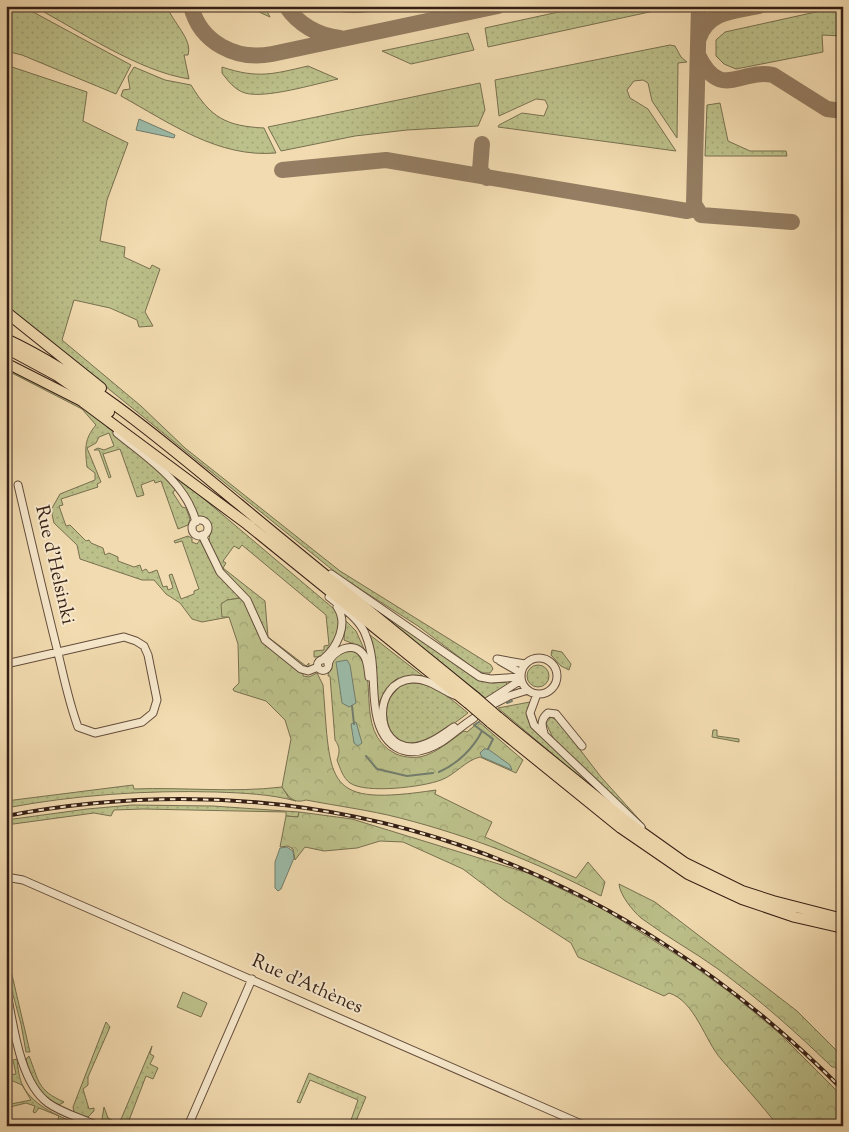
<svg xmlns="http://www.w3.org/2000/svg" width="849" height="1132" font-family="'Sorts Mill Goudy',serif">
	<defs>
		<pattern id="grass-dots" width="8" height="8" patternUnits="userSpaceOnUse" patternTransform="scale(1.25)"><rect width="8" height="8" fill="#bcc08a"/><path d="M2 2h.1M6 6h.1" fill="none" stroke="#a2a576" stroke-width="1.8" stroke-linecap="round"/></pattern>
		<pattern id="forest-crowns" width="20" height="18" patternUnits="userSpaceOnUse" patternTransform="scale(1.25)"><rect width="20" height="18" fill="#bcc08a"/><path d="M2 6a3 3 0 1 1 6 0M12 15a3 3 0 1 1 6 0" fill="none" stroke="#a2a576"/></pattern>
	</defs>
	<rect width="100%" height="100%" fill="#f2dbb0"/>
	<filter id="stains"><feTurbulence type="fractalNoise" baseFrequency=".004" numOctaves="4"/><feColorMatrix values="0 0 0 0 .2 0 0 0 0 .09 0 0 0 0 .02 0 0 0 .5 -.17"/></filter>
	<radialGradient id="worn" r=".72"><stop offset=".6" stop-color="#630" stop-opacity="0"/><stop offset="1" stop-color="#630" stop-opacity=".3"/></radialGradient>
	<!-- grass -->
	<path fill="url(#grass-dots)" stroke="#787050" d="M6 6H22L131 65 116 94 22 55 6 51Z
		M33 6H167C172 22 193 39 188 55H184L189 79C138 71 80 31 33 6Z
		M246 6H264L270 17Z
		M326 6H397C374 11 347 18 326 6Z
		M586 6H677L488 47 485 28Z
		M843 6V36L822 35 823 52 736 69 724 64 716 56V40L725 32Z
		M468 33 474 50 411 64 382 51Z
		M670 45 675 46 681 57 687 62 678 63 677 138 652 101 648 83 643 80 634 81 627 90 630 98 648 109 676 151 498 127 499 125 522 113 544 116 548 106 545 100 536 99 499 116 495 80Z
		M6 65 87 92 83 121 128 143 107 200 100 241 125 247 124 257 150 269 152 265 160 269 145 312 153 326 139 327 137 320 110 308 74 300 62 340 141 406 185 448 340 571 491 665 493 669 490 673H483L475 669 418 626 340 576 6 306Z
		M308 66 338 79C315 84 265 99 245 93 235 90 228 81 222 73V67C258 79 273 74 308 66Z
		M134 67 165 80 191 85C211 118 226 126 264 128L276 153C218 158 170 123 121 96L123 90 130 89 128 77Z
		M480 83 485 110 478 126 407 130 355 136 281 151 268 127Z
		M720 103 728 141 750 151H786L787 156H705L707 105Z
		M6 366 64 395 92 414 158 470 175 489 173 493 182 507 186 508 190 519 188 525 178 529 161 481 155 483 154 480 141 485 144 495 137 497 120 449 103 454 111 477 109 478 99 450H94L98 448 104 450 114 446 109 433 99 437 96 443 87 448 101 482 97 484 98 487 61 499 63 505 59 506 66 526 70 525 86 541 89 540 91 543 103 548 105 555 109 553 118 557V561L134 567 140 565 142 571 146 569 149 573 157 570 163 587 167 586 168 590 173 588 169 575 172 574 181 599 194 594V591L199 589 182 541 175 543 174 541 188 536 192 538V542L197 544 200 540 217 574 241 598 227 600 229 617 202 622 192 619 180 603 166 594 154 580H142L80 559 77 545 54 523 51 510 60 494 95 480V473L87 467C85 449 84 439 96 425L82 409 6 370Z
		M172 472 340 614C339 630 334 657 314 657V651L324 650V646L329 645 326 615 242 545 239 549 234 546 223 561 226 563 223 568 265 601 268 637 306 666 309 663V667L305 668 267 638 254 608 222 572 209 541 211 523 206 518 198 517 172 477Z
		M384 614 477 680 494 683 506 682 507 685 488 700 396 626 383 616Z
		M345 620 356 631 365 651 358 646 344 640Z
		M370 635 423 676C400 672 388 686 378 704L374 652Z
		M552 650 562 652 571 664 569 670 561 666 551 655Z
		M527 676a11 11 0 1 1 22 0a11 11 0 1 1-22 0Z
		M408 683C432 681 451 699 468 713 437 737 385 772 386 702L401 685Z
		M530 702 527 717 532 728 607 797 605 798 498 708Z
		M551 717 558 721 601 777 646 827 554 740 546 723Z
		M713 730H717V736L739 739V742L712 737Z
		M133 785 134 789C183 787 233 793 282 787L289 798 296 801C270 794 243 793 216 792 146 790 75 795 6 808V801Z
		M132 805 213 806 299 812 298 817 286 816V812L143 809 114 810 111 816 94 813 6 825V820L87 809Z
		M6 949 30 1052H26L21 1024 6 969Z
		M106 1022 110 1027 88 1077V1085L83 1089 89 1109 94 1108V1111L88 1117 74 1112 73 1107Z
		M152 1046 150 1054 154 1056 150 1064 158 1068 153 1079 146 1076 128 1123 132 1126 105 1125 102 1119 104 1107 108 1118 119 1124Z
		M29 1056C39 1081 37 1090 64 1102L59 1105C40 1096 31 1079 26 1059Z
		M17 1059C18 1068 19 1079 23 1086 34 1107 61 1117 82 1126L62 1120 60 1124 57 1122 59 1116 39 1108 35 1113 33 1112 35 1106 26 1103 6 1108V1105L31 1100 22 1085 6 1078 7 1066 9 1075 16 1074 13 1060Z
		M309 1073 366 1097 354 1126H350V1123L358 1100 310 1080 300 1103 297 1102Z"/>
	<!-- forest -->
	<path fill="url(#forest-crowns)" stroke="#787050" d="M241 598 248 609 263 642 303 673V676L309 677 317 673 323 685C331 785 323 807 436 790L435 794 492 822 485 837 576 878 588 862 605 882 601 896C537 862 470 836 400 818 369 810 337 806 306 800 293 804 289 797 282 787L291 739 285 720 266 701 234 691 233 689 239 683 238 644 229 617H222L221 604 227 600Z
		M350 649C386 666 349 731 396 754 405 758 419 759 429 754 441 749 453 739 464 731L467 732 479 722 523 760 516 773 480 757C466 760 455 775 441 780 423 787 366 794 350 783 343 778 340 768 337 760 340 752 340 747 335 740L330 676H328C330 660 337 654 350 649Z
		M299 812 352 819 528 873 603 909 688 962 736 997 779 1033 843 1097V1126H778C761 1104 740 1081 721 1059 705 1041 695 1001 669 993L664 996 578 957 571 943 504 900 463 869 403 842 380 841 357 848 324 851 305 847 295 860 293 849 288 846 280 847 286 816 298 817Z
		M619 884 655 902 723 954 797 1011 843 1057V1077L835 1067H832C798 1034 759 999 718 969 693 951 665 936 641 918 632 910 620 895 619 884Z"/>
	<!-- pitch -->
	<path fill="#bcc08a" stroke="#787050" d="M183 992 207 1003 201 1017 177 1007Z"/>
	<!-- water -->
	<path fill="#9cbba8" stroke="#737d6d" d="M139 119 175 135 174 138 136 130Z
		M347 660 350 665 356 703 349 707 342 703 336 662Z
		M356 722 362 743 358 746 354 743 351 724Z
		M484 749H488L510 765 512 770 482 757 480 753Z
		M287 847 293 851 294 858 281 889 278 891 275 888V862L280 848Z"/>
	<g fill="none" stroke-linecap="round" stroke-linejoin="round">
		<!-- stream -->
		<path stroke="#737d6d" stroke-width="2" d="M507 703 512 701
			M352 706 354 724
			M479 722 474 725 493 739 488 749
			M366 756 377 769 407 776 433 773
			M439 772C457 764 473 749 482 731"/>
		<!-- taxiway -->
		<path stroke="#947d62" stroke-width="16" d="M191 6C200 43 237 61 272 54L498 6
			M286 6C298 24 318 36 340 38
			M699 38C708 11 734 11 759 6
			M698 55C721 102 740 68 773 75L827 109 843 111
			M482 144 480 170 487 178
			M282 170 386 160 687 211 691 210 694 204 701 215 792 222
			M694 204 699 6"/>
		<!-- minor casing -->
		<g stroke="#644e3c" stroke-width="9">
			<path id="minor" d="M117 433C146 457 186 482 196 522
				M192 528a8 8 0 1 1 16 0a8 8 0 1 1-16 0Z
				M202 535 220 572 247 600 265 640 301 669 308 671 318 667
				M331 574 480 677 491 679 521 677
				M329 597C342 607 361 620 366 636 375 658 372 681 375 705 379 746 405 765 443 741 453 734 463 725 474 718
				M521 676a18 18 0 1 1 36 0a18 18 0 1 1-36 0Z
				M497 659 525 664
				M317.5 665a5.5 5.5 0 1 1 11 0a5.5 5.5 0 1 1-11 0Z
				M322 660C337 648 349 624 337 607
				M500 661 521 673
				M6 664 124 637 136 641 144 646 148 655 157 700 153 713 142 722 95 733 78 727C69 703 64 678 58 653 44 597 31 541 18 485
				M328 664C332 651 353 640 363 654 368 660 368 670 369 677
				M537 694 530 713 534 725 641 827
				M488 701 521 680
				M492 705 509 696 528 690
				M454 727C442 735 428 746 413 747 373 748 372 682 412 679 428 678 440 689 454 695
				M544 733C541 724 541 719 548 713L556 714 582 746
				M6 877 23 880 586 1126
				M6 988C13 1022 19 1082 48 1103 62 1113 81 1118 98 1126
				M188 1126 252 979"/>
		</g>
		<!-- major casing -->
		<g stroke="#351f15" stroke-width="11">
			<path id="major" d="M6 363 83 402"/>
		</g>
		<!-- highway casing -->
		<g stroke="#351f15" stroke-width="12">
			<path id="highway" d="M6 312 101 388
				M6 339C93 380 167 445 240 505 318 570 397 633 475 697
				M6 348 56 375 109 412
				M83 402 247 524 468 703
				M498 717 626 821 685 863 742 891 773 901 843 919
				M490 722 621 828 688 874 742 899 795 917 843 928"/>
		</g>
		<!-- minor -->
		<use href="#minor" stroke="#f7e8cc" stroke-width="7"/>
		<!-- major -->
		<use href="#major" stroke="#f2dbb0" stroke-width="9"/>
		<!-- highway -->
		<use href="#highway" stroke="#f2dbb0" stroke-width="10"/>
		<!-- rail casing -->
		<g stroke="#351f15" stroke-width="4">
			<path id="rail" d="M6 816C323 755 619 863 843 1090"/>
		</g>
		<!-- rail -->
		<use href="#rail" stroke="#f7e8cc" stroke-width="2" stroke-dasharray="5.5" stroke-linecap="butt"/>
		<!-- highway-bridge casing -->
		<g stroke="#351f15" stroke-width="12" stroke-linecap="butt">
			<path id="highway-bridge" d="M475 697 498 717
				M468 703 490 722"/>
		</g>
		<!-- highway-bridge -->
		<use href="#highway-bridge" stroke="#f2dbb0" stroke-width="10"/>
	</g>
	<g text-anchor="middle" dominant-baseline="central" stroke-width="4" stroke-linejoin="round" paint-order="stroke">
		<!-- street labels -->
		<g font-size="19" fill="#351f15" stroke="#f7e8cc">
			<text transform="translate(54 565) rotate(77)">Rue d'Helsinki</text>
			<text transform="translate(307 985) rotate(24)">Rue d'Athènes</text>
		</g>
	</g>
	<!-- margin -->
	<rect width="849" height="1132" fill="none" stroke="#f2dbb0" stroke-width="25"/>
	<rect x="8" y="8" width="834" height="1117" fill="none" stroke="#351f15" stroke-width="2.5"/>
	<rect x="12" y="12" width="824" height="1107" fill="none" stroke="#351f15"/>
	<rect width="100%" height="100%" filter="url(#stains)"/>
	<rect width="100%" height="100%" fill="url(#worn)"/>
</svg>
